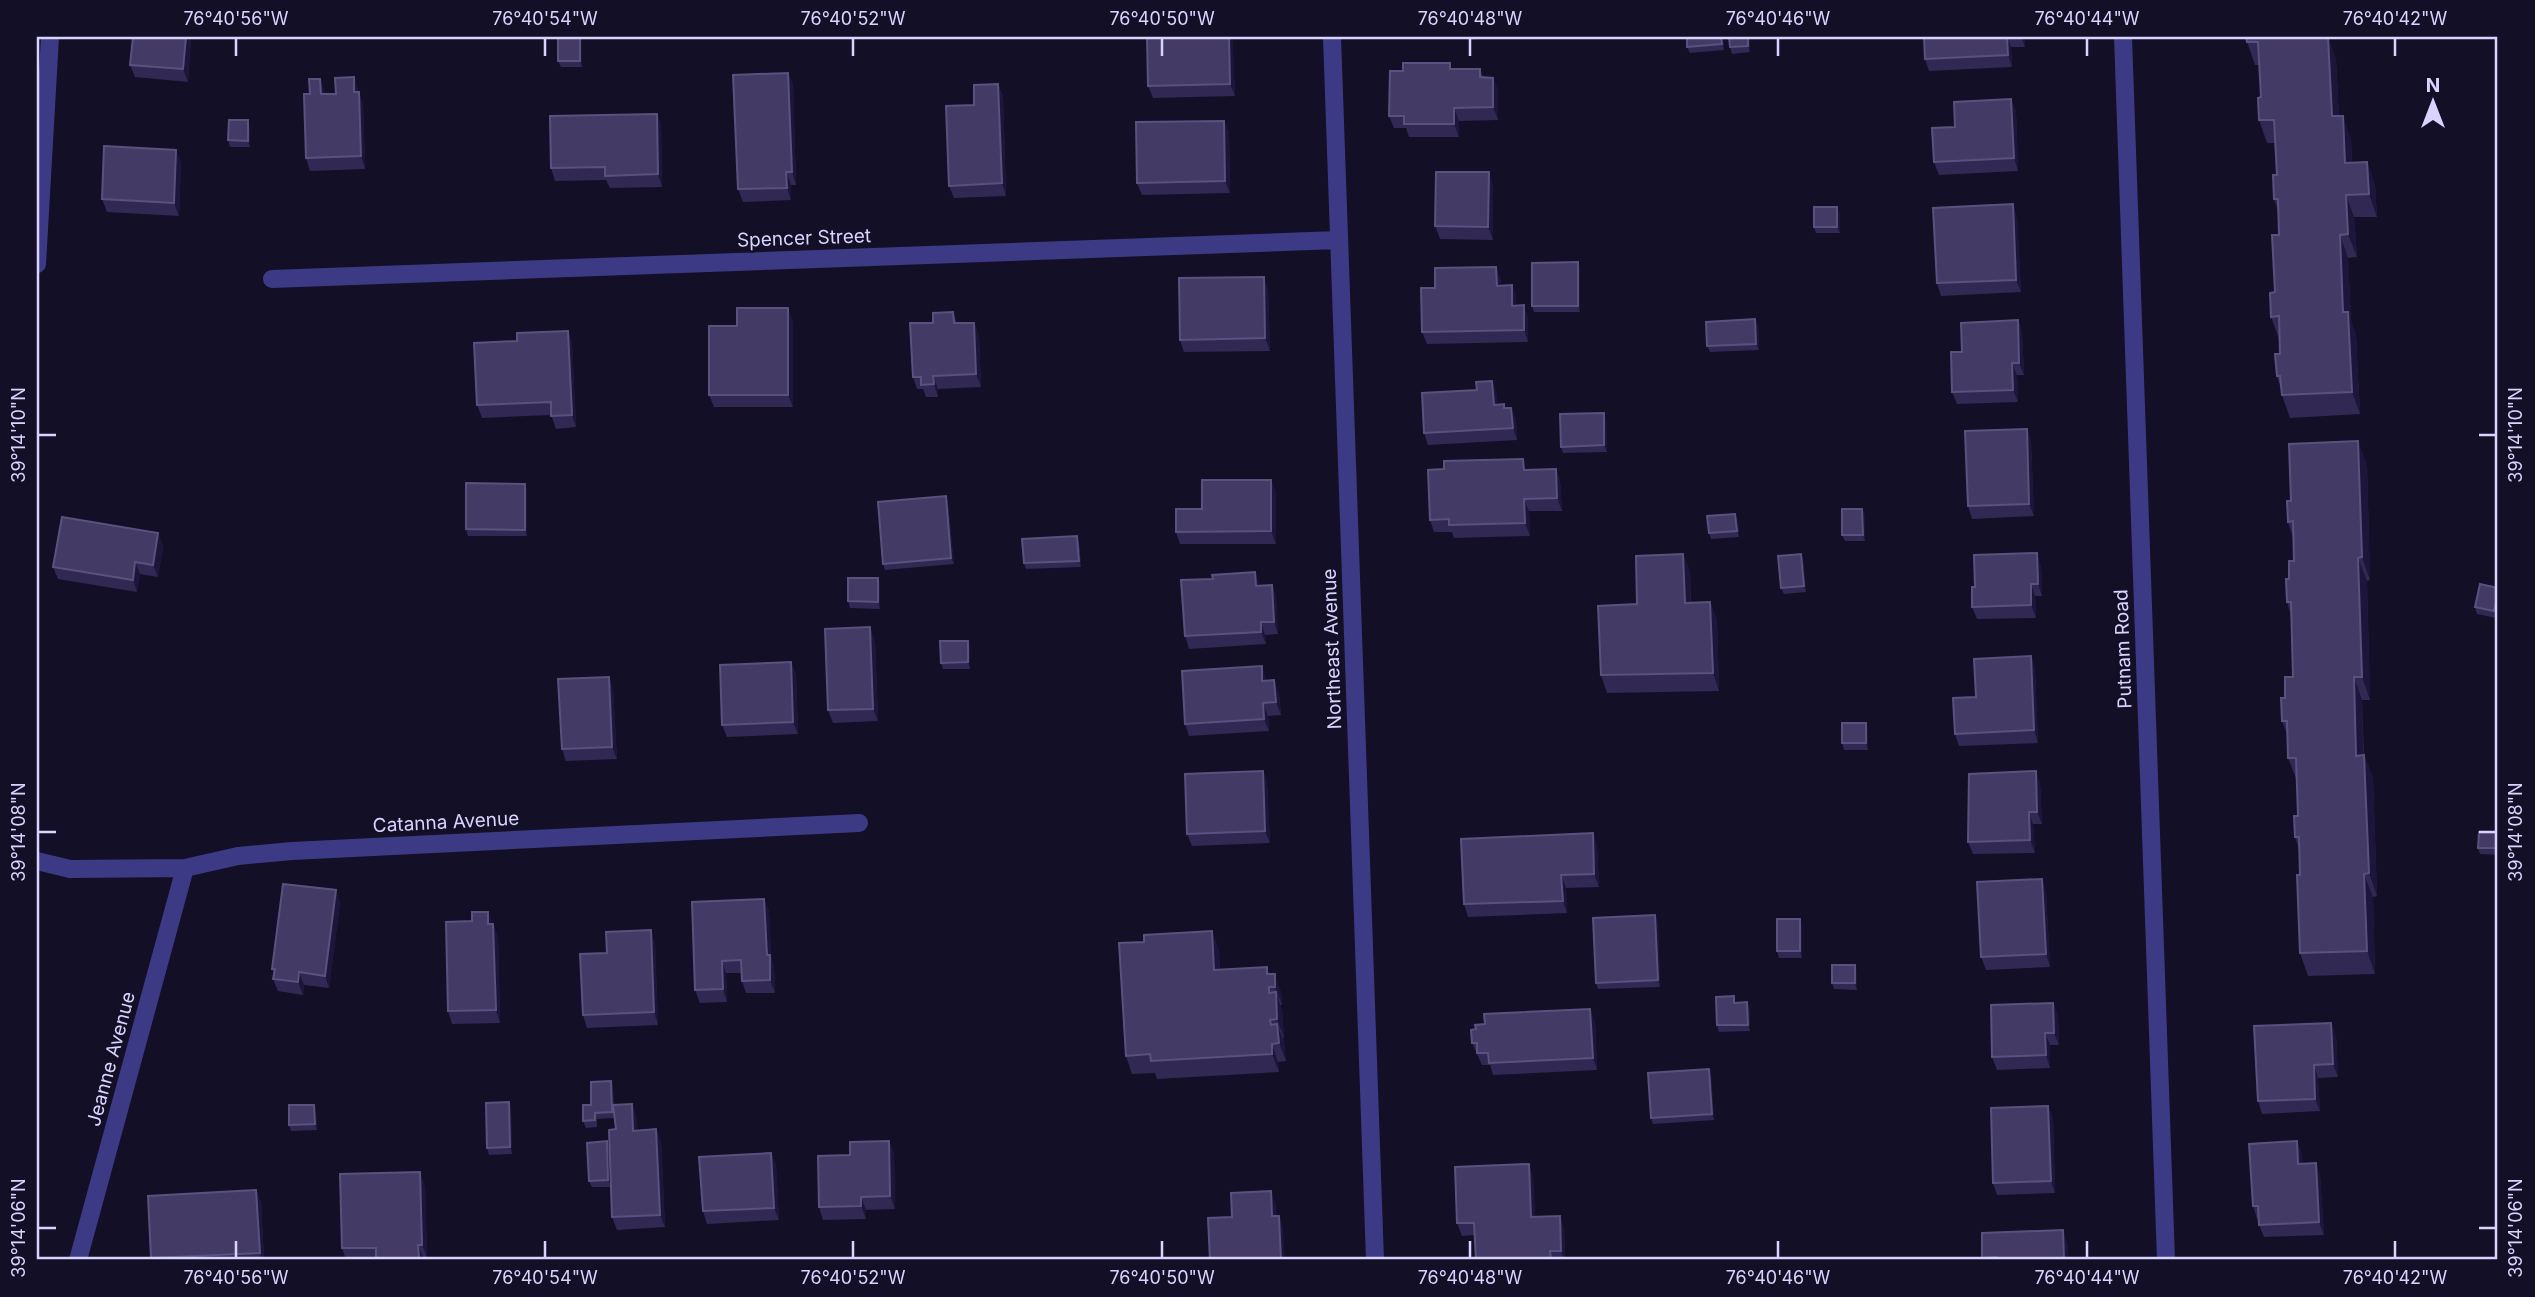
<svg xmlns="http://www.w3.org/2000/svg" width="2535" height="1297" font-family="Inter,sans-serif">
	<rect width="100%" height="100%" fill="#130f26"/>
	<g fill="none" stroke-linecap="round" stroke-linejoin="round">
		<!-- minor -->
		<path stroke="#3d3a85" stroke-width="18" d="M1332 37 1375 1260
			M2123 37 2166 1260
			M37 264 50 37
			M272 279 1338 240
			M37 861 70 869 185 868 238 856 292 851 859 823
			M78 1260 185 868"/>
	</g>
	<!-- wall -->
	<path fill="#312854" d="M191 37 188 82 135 77 130 65Z
		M1147 37H1232L1235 96 1153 98 1148 86Z
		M1468 37H1516L1469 40Z
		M1687 37H1723L1724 50 1690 53 1687 47Z
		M1750 37V52L1732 54 1730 47Z
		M1924 37H2024L2025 47H2011L2012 67 1929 71 1925 59Z
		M2328 37 2336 60 2339 116 2351 139 2352 163 2367 162 2375 185 2377 217H2354L2357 257 2348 258 2351 321 2356 335 2360 414 2290 418 2282 395 2281 389 2277 376 2280 354 2279 339 2271 317 2275 292 2279 235 2278 211 2274 199 2277 175 2275 143H2267L2259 120 2261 97 2259 65H2255L2247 42Z
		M582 40V67H561L558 61Z
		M1453 69H1480L1483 77 1493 78 1498 90V120L1459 121V137H1409L1406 128H1394L1389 116Z
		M788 73 793 85 796 185H791V200L743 202 738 189Z
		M354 77 363 105 365 169 310 171 306 158 310 94 320 79 325 94H336Z
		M998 84 1003 96 1006 196 954 198 949 186Z
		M2011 99 2016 112 2018 171 1939 175 1934 162 1955 127Z
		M657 114 661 126 662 187 610 188 606 180 555 181 551 168Z
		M1224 121 1229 133 1230 193 1142 195 1137 183Z
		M250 127V147H230L228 140Z
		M181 162 179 216 107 212 102 199Z
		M1493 185V240L1440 239 1435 226Z
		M1840 214V233H1816L1814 227Z
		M2017 217 2021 292 1941 296 1937 283Z
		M1580 269V312H1534L1532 306Z
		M1501 279V285H1512L1516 297V305L1528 317V342L1427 344 1422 332 1435 288Z
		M1268 289 1270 351 1184 352 1180 340Z
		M953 312 957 323H974L979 335 981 387 938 389V397H926L923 389H917L913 377 933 323Z
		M1755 319 1758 326 1759 350 1710 352 1707 346Z
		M2018 320 2022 333 2024 375H2017L2018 402 1957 404 1952 392 1962 352Z
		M793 321V407H714L709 395 737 326Z
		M568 331 572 344 576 427 556 429 551 415 482 418 477 405 517 341Z
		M1497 394V404H1504L1505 408H1511L1516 420 1517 440 1428 445 1424 433Z
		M1606 419 1607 452 1563 453 1561 447Z
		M2027 429 2031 442 2034 516 1972 519 1968 506Z
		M2367 464 2370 580 2367 581 2370 700H2362L2364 755 2373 778 2377 896 2373 897 2375 974 2308 976 2300 953 2299 849 2295 837 2298 816 2297 781 2288 758 2287 734 2282 721 2285 698 2293 677 2291 615 2287 602 2289 579 2294 561 2293 538 2288 522 2291 501Z
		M1556 469 1560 481 1562 511H1529L1530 536 1454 538 1452 532H1434L1430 520 1527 470Z
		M1271 480 1276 493V544H1180L1176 532 1202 509Z
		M525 484 527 490V536H468L466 529Z
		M946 496 948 503 954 564 885 570 883 564Z
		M1862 509 1865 515V541H1845L1842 535Z
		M1735 514 1738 520 1739 537 1711 539 1709 533Z
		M158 533 163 546 158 577 140 574 137 592 58 579 53 567Z
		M1079 542 1081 567 1026 569 1024 563Z
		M1683 554 1690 572 1691 602H1710L1717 620 1719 691 1607 693 1601 675 1637 604Z
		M1801 554 1803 560 1806 592 1784 594 1781 588Z
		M2041 566 2042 596H2035L2036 618 1977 619 1972 607Z
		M878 578 880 584V609L850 608 848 601Z
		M1260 584V586L1272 585 1276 597 1278 634 1265 635 1266 644 1189 649 1185 636Z
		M2498 588 2496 618 2477 614 2475 607Z
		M875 640 878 721 833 723 828 710Z
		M968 641 970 647V669H943L941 663Z
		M2031 656 2035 669 2038 743 1959 746 1955 734Z
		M791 662 796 675 798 734 727 737 722 725Z
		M1262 666 1266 681 1279 693 1281 715 1268 716 1269 731 1189 736 1185 724Z
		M613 689 617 759 566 761 562 749Z
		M1868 729V750H1844L1842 743Z
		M1263 771 1267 783 1270 843 1192 846 1187 834Z
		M2040 783 2042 824H2033L2035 853 1973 854 1968 842Z
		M1593 833 1597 846 1599 887 1566 888 1567 913 1468 917 1464 904Z
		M2498 833V855L2480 854 2478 848Z
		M2042 879 2046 892 2050 967 1986 970 1981 957Z
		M336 890 340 903 329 988 304 985 303 995 278 991 273 979 274 974 272 969Z
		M764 899 769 912 771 957 774 968 775 993H746L742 981 741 973H726L727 1002 700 1003 695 990Z
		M1658 922 1660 987 1598 989 1596 983Z
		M493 924 498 937 500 1023 452 1024 448 1011Z
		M1802 925V958H1779L1777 951Z
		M655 943 658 1025 587 1028 583 1015 607 953Z
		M1219 949 1220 970 1267 967 1269 974 1281 992 1282 1005H1280L1282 1010 1284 1038H1283L1284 1042 1286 1061 1278 1062 1279 1072 1157 1079 1155 1073 1132 1074 1126 1056Z
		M1855 965 1857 972V990L1834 989 1832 983Z
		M1736 1002 1750 1008V1031L1719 1032 1717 1025Z
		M2053 1003 2058 1015 2059 1045H2050V1068L1997 1070 1992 1057Z
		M1595 1021 1597 1070 1493 1075 1490 1065H1482L1472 1043Z
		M2336 1035 2338 1077 2318 1078 2320 1111 2262 1114 2258 1101Z
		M1709 1069 1711 1075 1714 1120 1653 1124 1651 1118Z
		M611 1081 613 1088 614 1105 637 1117V1130L656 1129 661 1142 665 1227 617 1230 612 1217 616 1129 614 1112V1118L597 1119V1127L586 1128 583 1121 591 1105Z
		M2048 1106 2053 1118 2055 1193 1997 1195 1993 1183Z
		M511 1108 512 1154 489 1155 487 1148Z
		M316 1111 317 1130 291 1131 289 1125Z
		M889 1141 894 1154 895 1209 866 1210V1219L823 1220 819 1207 850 1155Z
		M609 1147 611 1187H592L589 1181Z
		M771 1153 776 1165 779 1220 707 1224 703 1211Z
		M2302 1154V1164L2320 1175 2324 1235 2264 1237 2259 1225V1219H2257L2253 1206Z
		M1533 1177 1535 1217 1564 1228 1565 1260H1476L1475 1235 1462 1236 1457 1223Z
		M425 1185 427 1257H423V1260H346L342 1248Z
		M256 1190 261 1202 264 1260H152L151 1258Z
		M2067 1242 2068 1260H1983L1982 1258Z"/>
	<!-- shaded-wall -->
	<path fill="#1d163a" d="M186 37H191L188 82 183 69Z
		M580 37H581L582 40V67L580 61Z
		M1229 37H1232L1233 38 1235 96 1230 84Z
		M1721 37H1723L1724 50 1722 44Z
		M1748 37H1750V52L1748 46Z
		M2007 37 2011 47 2012 67 2008 55Z
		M2021 37H2024L2025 47Z
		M2328 37 2336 60 2340 139 2332 116Z
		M788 73 793 85 796 185 792 172Z
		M354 77 358 90 359 105 354 92Z
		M1493 78 1498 90V120L1493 107Z
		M320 79 325 92V106L321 94Z
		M998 84 1003 96 1006 196 1002 183Z
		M359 92 363 105 365 169 361 156Z
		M2011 99 2016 112 2018 171 2014 158Z
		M1454 108 1459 121V137L1454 124Z
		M657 114 661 126 662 187 658 174Z
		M2343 116 2351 139 2353 186 2345 163Z
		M248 120 250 127V147L248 141Z
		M1224 121 1229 133 1230 193 1225 181Z
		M176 150 181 162 179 216 174 203Z
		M2367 162 2375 185 2377 217 2369 194Z
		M786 172 791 185V200L787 188Z
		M1489 172 1493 185V240L1488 227Z
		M2346 195 2354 217 2357 257 2348 234Z
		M2013 204 2017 217 2021 292 2016 280Z
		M1837 207 1840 214V233L1837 227Z
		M2340 235 2348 258 2351 321 2356 335 2360 414 2352 392 2343 312Z
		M1578 262 1580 269V312L1578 306Z
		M1496 267 1501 279V298L1497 286Z
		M1264 277 1268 289 1270 351 1265 338Z
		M1512 285 1516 297 1517 318 1512 306Z
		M1524 305 1528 317V342L1524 330Z
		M788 308 793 321V407L788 395Z
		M1755 319 1758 326 1759 350 1756 344Z
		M2018 320 2022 333 2024 375 2019 363Z
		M974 323 979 335 981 387 976 374Z
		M568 331 572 344 576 427 572 415Z
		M2012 363 2017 375 2018 402 2013 390Z
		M933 376 938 389V397L934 384Z
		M1492 381 1497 394 1498 417 1494 405Z
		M1511 408 1516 420 1517 440 1513 428Z
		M1604 413 1606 419 1607 452 1604 445Z
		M2027 429 2031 442 2034 516 2029 504Z
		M2358 441 2367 464 2370 580 2362 557Z
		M1556 469 1560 481 1562 511 1557 498Z
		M1271 480 1276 493V544L1271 531Z
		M525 484 527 490V536L525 530Z
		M946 496 948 503 954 564 951 558Z
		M1524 499 1529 511 1530 536 1525 523Z
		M1862 509 1865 515V541L1863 535Z
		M1735 514 1738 520 1739 537 1737 531Z
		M158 533 163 546 158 577 153 565Z
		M1077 536 1079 542 1081 567 1079 561Z
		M2037 553 2041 566 2042 596 2038 584Z
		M1683 554 1690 572 1691 621 1685 603Z
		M1801 554 1803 560 1806 592 1804 586Z
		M2358 558 2367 581 2370 700 2362 677Z
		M135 562 140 574 137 592 133 580Z
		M1255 572 1260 584 1261 599 1256 586Z
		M878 578 880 584V609L878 602Z
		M2031 584 2035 596 2036 618 2031 605Z
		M1272 585 1276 597 1278 634 1274 622Z
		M2498 594V610L2496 618 2494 611Z
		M1710 602 1717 620 1719 691 1713 673Z
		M1261 622 1265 635 1266 644 1261 632Z
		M870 627 875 640 878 721 873 709Z
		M968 641 970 647V669L968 662Z
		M2031 656 2035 669 2038 743 2034 730Z
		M791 662 796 675 798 734 793 722Z
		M1262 666 1266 678 1267 693 1262 681Z
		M609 677 613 689 617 759 612 747Z
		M2354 677 2362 700 2364 778 2356 756Z
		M1274 680 1279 693 1281 715 1276 702Z
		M1263 703 1268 716 1269 731 1264 719Z
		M1866 723 1868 729V750L1866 743Z
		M2364 755 2373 778 2377 896 2369 873Z
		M1263 771 1267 783 1270 843 1265 831Z
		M2036 771 2040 783 2042 824 2037 812Z
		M2029 812 2033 824 2035 853 2030 840Z
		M1593 833 1597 846 1599 887 1594 874Z
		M2364 874 2373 897 2375 974 2367 951Z
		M1561 875 1566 888 1567 913 1563 901Z
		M2042 879 2046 892 2050 967 2046 954Z
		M336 890 340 903 329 988 325 976Z
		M764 899 769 912 771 957 774 968 775 993 770 980 767 955Z
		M488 912 493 925 488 924Z
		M1655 915 1658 922 1660 987 1658 980Z
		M1800 919 1802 925V958L1800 951Z
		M493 924 498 937 500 1023 496 1010Z
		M651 930 655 943 658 1025 654 1012Z
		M1212 931 1219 949 1221 988 1214 970Z
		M722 961 726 973 727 1002 723 989Z
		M1855 965 1857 972V990L1855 983Z
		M299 972 304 985 303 995 298 982Z
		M1275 974 1281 992 1282 1005 1275 987Z
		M1276 992 1282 1010 1284 1038 1277 1019Z
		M1747 1002 1750 1008V1031L1748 1025Z
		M2053 1003 2058 1015 2059 1045 2054 1033Z
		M1590 1009 1595 1021 1597 1070 1593 1058Z
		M2331 1023 2336 1035 2338 1077 2333 1064Z
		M1277 1024 1284 1042 1286 1061 1279 1043Z
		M2045 1033 2050 1045V1068L2046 1055Z
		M1272 1044 1278 1062 1279 1072 1272 1054Z
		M2314 1065 2318 1078 2320 1111 2315 1099Z
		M1709 1069 1711 1075 1714 1120 1712 1114Z
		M611 1081 613 1088 614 1118 612 1112Z
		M509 1102 511 1108 512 1154 510 1147Z
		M632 1104 637 1117 638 1143 633 1131Z
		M314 1105 316 1111 317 1130 315 1124Z
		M2048 1106 2053 1118 2055 1193 2051 1181Z
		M656 1129 661 1142 665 1227 660 1215Z
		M607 1141 609 1147 611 1187 608 1180Z
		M889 1141 894 1154 895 1209 890 1196Z
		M2297 1141 2302 1154 2303 1177 2298 1164Z
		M771 1153 776 1165 779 1220 774 1208Z
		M2316 1163 2320 1175 2324 1235 2319 1222Z
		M1529 1164 1533 1177 1536 1230 1531 1217Z
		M420 1172 425 1185 427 1257 422 1245Z
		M256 1190 261 1202 264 1260H262L260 1253Z
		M1271 1191 1276 1204 1277 1228 1272 1216Z
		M861 1197 866 1210V1219L861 1206Z
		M1279 1216 1283 1228 1285 1260H1281Z
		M1560 1216 1564 1228 1565 1260H1564L1561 1251Z
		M2063 1230 2067 1242 2068 1260H2064Z
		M418 1245 423 1257V1260H420L419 1258Z"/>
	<!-- building -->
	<path fill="#433a66" stroke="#5a527e" stroke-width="2" d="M133 37H186L183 69 130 65Z
		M558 37H580V61H558Z
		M1147 37H1229L1230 84 1148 86Z
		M1687 37H1721L1722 44 1687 47Z
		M1729 37H1748V46L1730 47Z
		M1924 37H2007L2008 55 1925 59Z
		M2246 37H2328L2332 116H2343L2345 163 2367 162 2369 194 2346 195 2348 234 2340 235 2343 312H2348L2352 392 2282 395 2280 376H2277L2275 354H2280L2279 316 2271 317 2270 293 2275 292 2272 235H2279L2278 199H2274L2273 175H2277L2274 120H2259L2258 98 2261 97 2258 42H2247Z
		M1403 63H1450V69H1480V77L1493 78V107L1454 108V124H1404V116H1389L1390 71H1403Z
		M788 73 792 172H786L787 188 738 189 733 75Z
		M354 77V92H359L361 156 306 158 304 94H310L309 79H320L321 94H336L335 78Z
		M998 84 1002 183 949 186 946 106 974 105V85Z
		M2011 99 2014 158 1934 162 1932 128 1955 127 1954 102Z
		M657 114 658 174 605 176V167L551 168 550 116Z
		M229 120H248V141L228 140Z
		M1224 121 1225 181 1137 183 1136 122Z
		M104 146 176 150 174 203 102 199Z
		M1436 172H1489L1488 227 1435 226Z
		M2013 204 2016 280 1937 283 1933 208Z
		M1814 207H1837V227H1814Z
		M1578 262V306H1532V263Z
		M1496 267 1497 286 1512 285V306L1524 305V330L1422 332 1421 288H1435V268Z
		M1264 277 1265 338 1180 340 1179 278Z
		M737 308H788V395H709V326H737Z
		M953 312 954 323H974L976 374 933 376 934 384 921 385V377H913L910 323H933V313Z
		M1755 319 1756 344 1707 346 1706 322Z
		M2018 320 2019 363H2012L2013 390 1952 392 1951 352H1962L1961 323Z
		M568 331 572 415 551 416V402L477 405 474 343 517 341V333Z
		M1492 381 1494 405 1504 404V408H1511L1513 428 1424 433 1422 393 1477 390 1476 382Z
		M1604 413V445L1561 447 1560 414Z
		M2027 429 2029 504 1968 506 1965 431Z
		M2358 441 2362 557 2358 558 2362 677H2354L2356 756 2364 755 2369 873 2364 874 2367 951 2300 953 2297 875H2300L2299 837H2295L2294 816H2298L2296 758H2288L2287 721H2282L2281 698H2285V677H2293L2291 602H2287L2286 579H2289V561H2294L2293 521 2288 522 2287 501H2291L2289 444Z
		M1523 459 1524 470 1556 469 1557 498 1524 499 1525 523 1449 525V519L1430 520 1428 470 1444 469V461Z
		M1202 480H1271V531L1176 532V509H1202Z
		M466 483 525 484V530L466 529Z
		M946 496 951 558 883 564 878 502Z
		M1842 509H1862L1863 535H1842Z
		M1735 514 1737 531 1709 533 1707 516Z
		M62 517 158 533 153 565 135 562 133 580 53 567Z
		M1077 536 1079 561 1024 563 1022 539Z
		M2037 553 2038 584H2031V605L1972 607V587H1975L1974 555Z
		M1683 554 1685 603 1710 602 1713 673 1601 675 1598 606 1637 604 1636 556Z
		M1801 554 1804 586 1781 588 1778 556Z
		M1255 572 1256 586 1272 585 1274 622H1261V632L1185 636 1181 580 1213 579 1212 575Z
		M848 578H878V602L848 601Z
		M2480 584 2498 588V594L2494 611 2475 607Z
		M870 627 873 709 828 710 825 629Z
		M940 641H968V662L941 663Z
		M2031 656 2034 730 1955 734 1953 698 1976 697 1974 659Z
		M791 662 793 722 722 725 720 665Z
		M1262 666V681L1274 680 1276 702 1263 703 1264 719 1185 724 1182 671Z
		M609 677 612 747 562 749 558 679Z
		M1842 723H1866V743H1842Z
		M1263 771 1265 831 1187 834 1185 774Z
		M2036 771 2037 812H2029L2030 840 1968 842 1969 774Z
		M2479 832 2498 833V848H2478Z
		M1593 833 1594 874 1561 875 1563 901 1464 904 1461 839Z
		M2042 879 2046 954 1981 957 1977 882Z
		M283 884 336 890 325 976 299 972 298 982 273 979 275 969H272Z
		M764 899 767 955H770V980L742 981 741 960 722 961 723 989 695 990 692 902Z
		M472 912H488V924H493L496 1010 448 1011 446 922 472 921Z
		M1655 915 1658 980 1596 983 1593 918Z
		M1777 919H1800V951H1777Z
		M651 930 654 1012 583 1015 580 954 607 953 606 932Z
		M1212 931 1214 970 1267 967V974H1275V987H1269V993L1276 992 1277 1019 1270 1020 1271 1025 1277 1024 1279 1043 1272 1044V1054L1151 1061 1150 1054 1126 1056 1119 943 1144 942V935Z
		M1832 965H1855V983H1832Z
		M1734 996V1003L1747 1002 1748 1025H1717L1716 997Z
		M2053 1003 2054 1033H2045L2046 1055 1992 1057 1991 1005Z
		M1590 1009 1593 1058 1489 1063 1488 1053H1477V1043H1472L1471 1030 1476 1029 1475 1025 1485 1024 1484 1014Z
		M2331 1023 2333 1064 2314 1065 2315 1099 2258 1101 2254 1026Z
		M1709 1069 1712 1114 1651 1118 1648 1073Z
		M611 1081 612 1112 595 1113V1120L583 1121V1105H591V1082Z
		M509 1102 510 1147 487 1148 486 1103Z
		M632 1104 633 1131 656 1129 660 1215 612 1217 609 1130 616 1129 613 1105Z
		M289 1105H314L315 1124 289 1125Z
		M2048 1106 2051 1181 1993 1183 1991 1108Z
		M607 1141 608 1180 589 1181 587 1143Z
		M889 1141 890 1196 861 1197V1206L819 1207 818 1156 850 1155V1142Z
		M2297 1141 2298 1164 2316 1163 2319 1222 2259 1225 2258 1206H2253L2249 1144Z
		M771 1153 774 1208 703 1211 699 1157Z
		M1529 1164 1531 1217 1560 1216 1561 1251H1550L1551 1260H1476L1474 1223H1457L1455 1167Z
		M420 1172 422 1245H418L419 1258 376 1259V1248H342L340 1174Z
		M256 1190 260 1253 151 1258 148 1196Z
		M1271 1191 1272 1216H1279L1281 1260H1210L1208 1218 1232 1217 1231 1193Z
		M2063 1230 2064 1260H1996V1257L1982 1258V1233Z"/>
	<!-- ticks -->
	<path fill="none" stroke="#d9d4ff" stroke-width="2.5" d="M236 38V56M545 38V56M853 38V56M1162 38V56M1470 38V56M1778 38V56M2087 38V56M2395 38V56M38 435H56M2479 435H2496M38 832H56M2479 832H2496M38 1228H56M2479 1228H2496M236 1241V1258M545 1241V1258M853 1241V1258M1162 1241V1258M1470 1241V1258M1778 1241V1258M2087 1241V1258M2395 1241V1258"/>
	<g text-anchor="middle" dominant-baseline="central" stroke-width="5" stroke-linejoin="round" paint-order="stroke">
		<!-- street labels -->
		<g font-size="19" fill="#d9d4ff" stroke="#130f26">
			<text transform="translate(804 238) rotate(-2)">Spencer Street</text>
			<text transform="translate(1332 649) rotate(-92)">Northeast Avenue</text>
			<text transform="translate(2123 649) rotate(-92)">Putnam Road</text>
			<text transform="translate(446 822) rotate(-3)">Catanna Avenue</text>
			<text transform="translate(111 1059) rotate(-75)">Jeanne Avenue</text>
		</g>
	</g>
	<!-- border -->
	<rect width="2535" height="1297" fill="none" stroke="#130f26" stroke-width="77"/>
	<!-- north arrow -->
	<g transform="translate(2433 102)" stroke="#130f26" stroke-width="5" paint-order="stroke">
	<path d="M0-5L12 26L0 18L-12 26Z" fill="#d9d4ff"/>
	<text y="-10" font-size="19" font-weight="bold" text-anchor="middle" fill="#d9d4ff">N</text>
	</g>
	<rect x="38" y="38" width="2458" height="1220" fill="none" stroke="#d9d4ff" stroke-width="2.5"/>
	<g font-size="18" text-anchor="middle" fill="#d9d4ff">
		<text x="236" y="25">76°40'56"W</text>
		<text x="545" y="25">76°40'54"W</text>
		<text x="853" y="25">76°40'52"W</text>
		<text x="1162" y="25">76°40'50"W</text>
		<text x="1470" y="25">76°40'48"W</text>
		<text x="1778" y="25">76°40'46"W</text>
		<text x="2087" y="25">76°40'44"W</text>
		<text x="2395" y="25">76°40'42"W</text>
		<text transform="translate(19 435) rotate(-90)" y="6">39°14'10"N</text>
		<text transform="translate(2516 435) rotate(-90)" y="6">39°14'10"N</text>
		<text transform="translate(19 832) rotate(-90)" y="6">39°14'08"N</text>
		<text transform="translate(2516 832) rotate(-90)" y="6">39°14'08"N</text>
		<text transform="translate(19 1228) rotate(-90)" y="6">39°14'06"N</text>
		<text transform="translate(2516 1228) rotate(-90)" y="6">39°14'06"N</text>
		<text x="236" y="1284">76°40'56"W</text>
		<text x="545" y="1284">76°40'54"W</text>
		<text x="853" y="1284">76°40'52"W</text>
		<text x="1162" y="1284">76°40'50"W</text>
		<text x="1470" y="1284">76°40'48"W</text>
		<text x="1778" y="1284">76°40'46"W</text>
		<text x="2087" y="1284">76°40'44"W</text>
		<text x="2395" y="1284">76°40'42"W</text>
	</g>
</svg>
